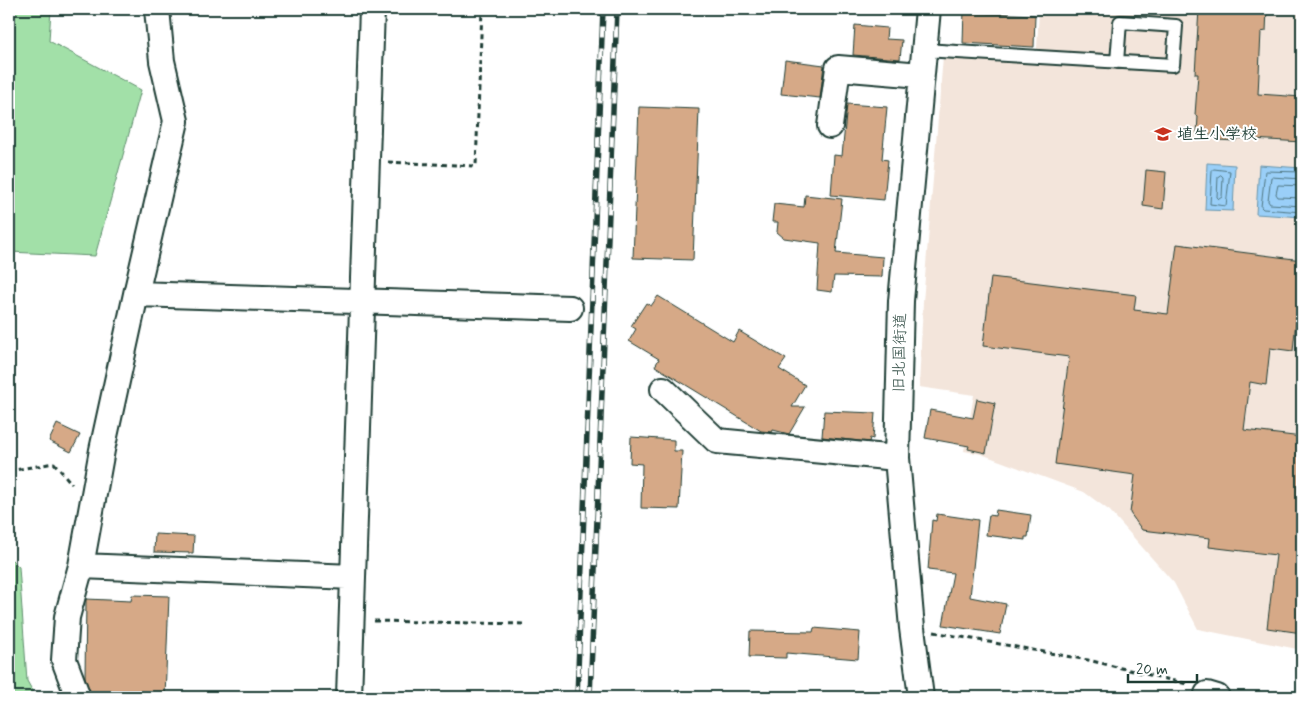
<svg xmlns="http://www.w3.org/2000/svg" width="1311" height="706" font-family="Mynerve,'Klee One',sans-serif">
	<rect width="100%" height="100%" fill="#fff"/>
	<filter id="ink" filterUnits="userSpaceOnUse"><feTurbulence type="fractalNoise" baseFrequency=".02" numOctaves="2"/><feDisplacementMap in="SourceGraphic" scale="10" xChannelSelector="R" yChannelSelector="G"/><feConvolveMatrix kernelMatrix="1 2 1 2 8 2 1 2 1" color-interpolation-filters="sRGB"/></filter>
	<g filter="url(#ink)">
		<!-- built -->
		<path fill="#f3e5db" d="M1039 9H1302V650L1198 629 1174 583 1110 511 1084 492 981 454 964 451 974 395 919 387 923 302 944 44 1037 49Z"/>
		<!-- green -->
		<path fill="#a2e0a8" stroke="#608e6e" d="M9 9H51L49 41 141 90 95 256 9 252Z
			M9 557 19 567 27 681 36 697H9Z"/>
		<!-- water -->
		<path fill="#9acff8" stroke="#6995aa" d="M1207 163 1235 165 1233 211 1205 210Z
			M1259 165 1302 168V217L1256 214Z"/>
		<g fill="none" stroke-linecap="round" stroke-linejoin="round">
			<!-- shore -->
			<path stroke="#507782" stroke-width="1" d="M1214 169 1230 171 1226 206 1210 204 1212 171Z
				M1302 172 1265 171 1261 207 1263 209 1302 212
				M1221 175 1223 177 1222 197 1219 199 1217 197 1218 177Z
				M1302 179 1271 177 1268 201 1270 204 1302 206
				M1302 186 1278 185 1276 194 1278 197 1302 198"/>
		</g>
		<!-- building -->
		<path fill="#d6a987" stroke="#1f3d34" d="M964 9 987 10V13L1035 15 1034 47 963 43Z
			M1199 9H1267L1266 31 1261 32 1258 94 1302 97V142L1236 138V141L1217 140V135L1197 134 1198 116 1195 115 1198 74H1195Z
			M855 25 887 28 886 39 902 40 900 59 853 55Z
			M785 60 824 65 820 98 781 94Z
			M847 104 887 107 882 159 888 160 884 200 831 195 834 155 842 156Z
			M639 107 699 109 693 260 633 258Z
			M1146 170 1166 172 1163 209 1143 206Z
			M805 195 842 199 836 253 883 257 882 277 834 276 832 292 817 290 820 243 784 238 777 232 778 222H772L774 204 804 207Z
			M1177 244 1302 260 1293 351 1270 348 1266 385 1250 382 1244 430 1302 437V633L1267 628 1276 555 1209 547 1210 538 1142 530 1130 513 1135 475 1055 464 1069 357 983 346 991 277 1136 295 1134 310 1168 314Z
			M658 296 733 342 739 331 786 359 779 369 805 385 792 407H805L789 434 773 430 772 432 761 431 655 366 659 359 629 341 636 329 631 326 646 303 651 306Z
			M977 399 995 403 986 453 968 449 969 446 925 438 930 410 973 418Z
			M824 411 875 413 873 439 870 438 869 442 822 437Z
			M57 424 80 435 71 452 49 441Z
			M631 437 674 440V451H682L679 509 641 508 642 464 630 463Z
			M996 510 1031 515 1028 537H1025V540L986 535 989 515 995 516Z
			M937 514 978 520 970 597 1006 604 1000 634 943 625 953 573 928 570 932 520 936 521Z
			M155 534 194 536 193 553 154 552Z
			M132 595 169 596 165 697H91L85 677 86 599 131 601Z
			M814 628 860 632 858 659 786 653V658L749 657 750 631 813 632Z"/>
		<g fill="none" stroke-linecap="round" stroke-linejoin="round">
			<!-- lane casing -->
			<g stroke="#1f3d34" stroke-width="16">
				<path id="lane" d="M924 50 1173 65 1176 26 1120 22 1117 62"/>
			</g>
			<!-- street casing -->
			<g stroke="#1f3d34" stroke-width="28">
				<path id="street" d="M830 126 838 68 921 75
					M136 294 176 121 162 61 157 9
					M663 389 717 441 897 458
					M81 566 353 577
					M1207 694 1217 697
					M78 697 64 660 67 617 81 566 102 450 136 294 570 308
					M349 697 372 9
					M921 697 912 628 897 458 901 301 928 9"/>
			</g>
			<!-- path -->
			<path stroke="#1f3d34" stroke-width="3" stroke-dasharray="5 4" stroke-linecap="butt" d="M388 162 476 166 482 9
				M9 471 54 463 72 484
				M374 621 525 624
				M934 632 1088 660 1187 684"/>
			<!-- lane -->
			<use href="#lane" stroke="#fff" stroke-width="12"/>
			<!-- street -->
			<use href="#street" stroke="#fff" stroke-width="24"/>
			<!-- rail casing -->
			<g stroke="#1f3d34" stroke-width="5.5">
				<path id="rail" d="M577 697 603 9
					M590 697 617 9"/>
			</g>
			<!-- rail -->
			<use href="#rail" stroke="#fff" stroke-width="4" stroke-dasharray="11" stroke-linecap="butt"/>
		</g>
	</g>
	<!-- icons -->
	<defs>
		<g id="school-bare" transform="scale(1.35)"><path d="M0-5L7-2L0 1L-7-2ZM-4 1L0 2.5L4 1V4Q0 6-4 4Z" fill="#c8321e" stroke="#fff" stroke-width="2.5" paint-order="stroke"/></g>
	</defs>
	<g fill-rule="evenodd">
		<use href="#school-bare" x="1163" y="134"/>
	</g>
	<g text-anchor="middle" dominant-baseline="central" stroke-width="4" stroke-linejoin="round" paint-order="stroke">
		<!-- poi labels -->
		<g font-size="16" font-weight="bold" fill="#1f3d34" stroke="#fff" text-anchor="start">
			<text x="1177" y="134">埴生小学校</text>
		</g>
		<!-- street labels -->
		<g font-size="16" fill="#1f3d34" stroke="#fff">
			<text transform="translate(900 353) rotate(-89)">旧北国街道</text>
		</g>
	</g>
	<!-- margin -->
	<rect width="1311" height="706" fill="none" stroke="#fff" stroke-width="30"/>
	<rect x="15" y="15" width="1281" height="676" fill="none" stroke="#1f3d34" stroke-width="2" filter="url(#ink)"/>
	<!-- scale -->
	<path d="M1128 674v8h69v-8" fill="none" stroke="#1f3d34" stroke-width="2.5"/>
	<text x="1136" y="674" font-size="15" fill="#1f3d34" stroke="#ffffff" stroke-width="4" paint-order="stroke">20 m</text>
</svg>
